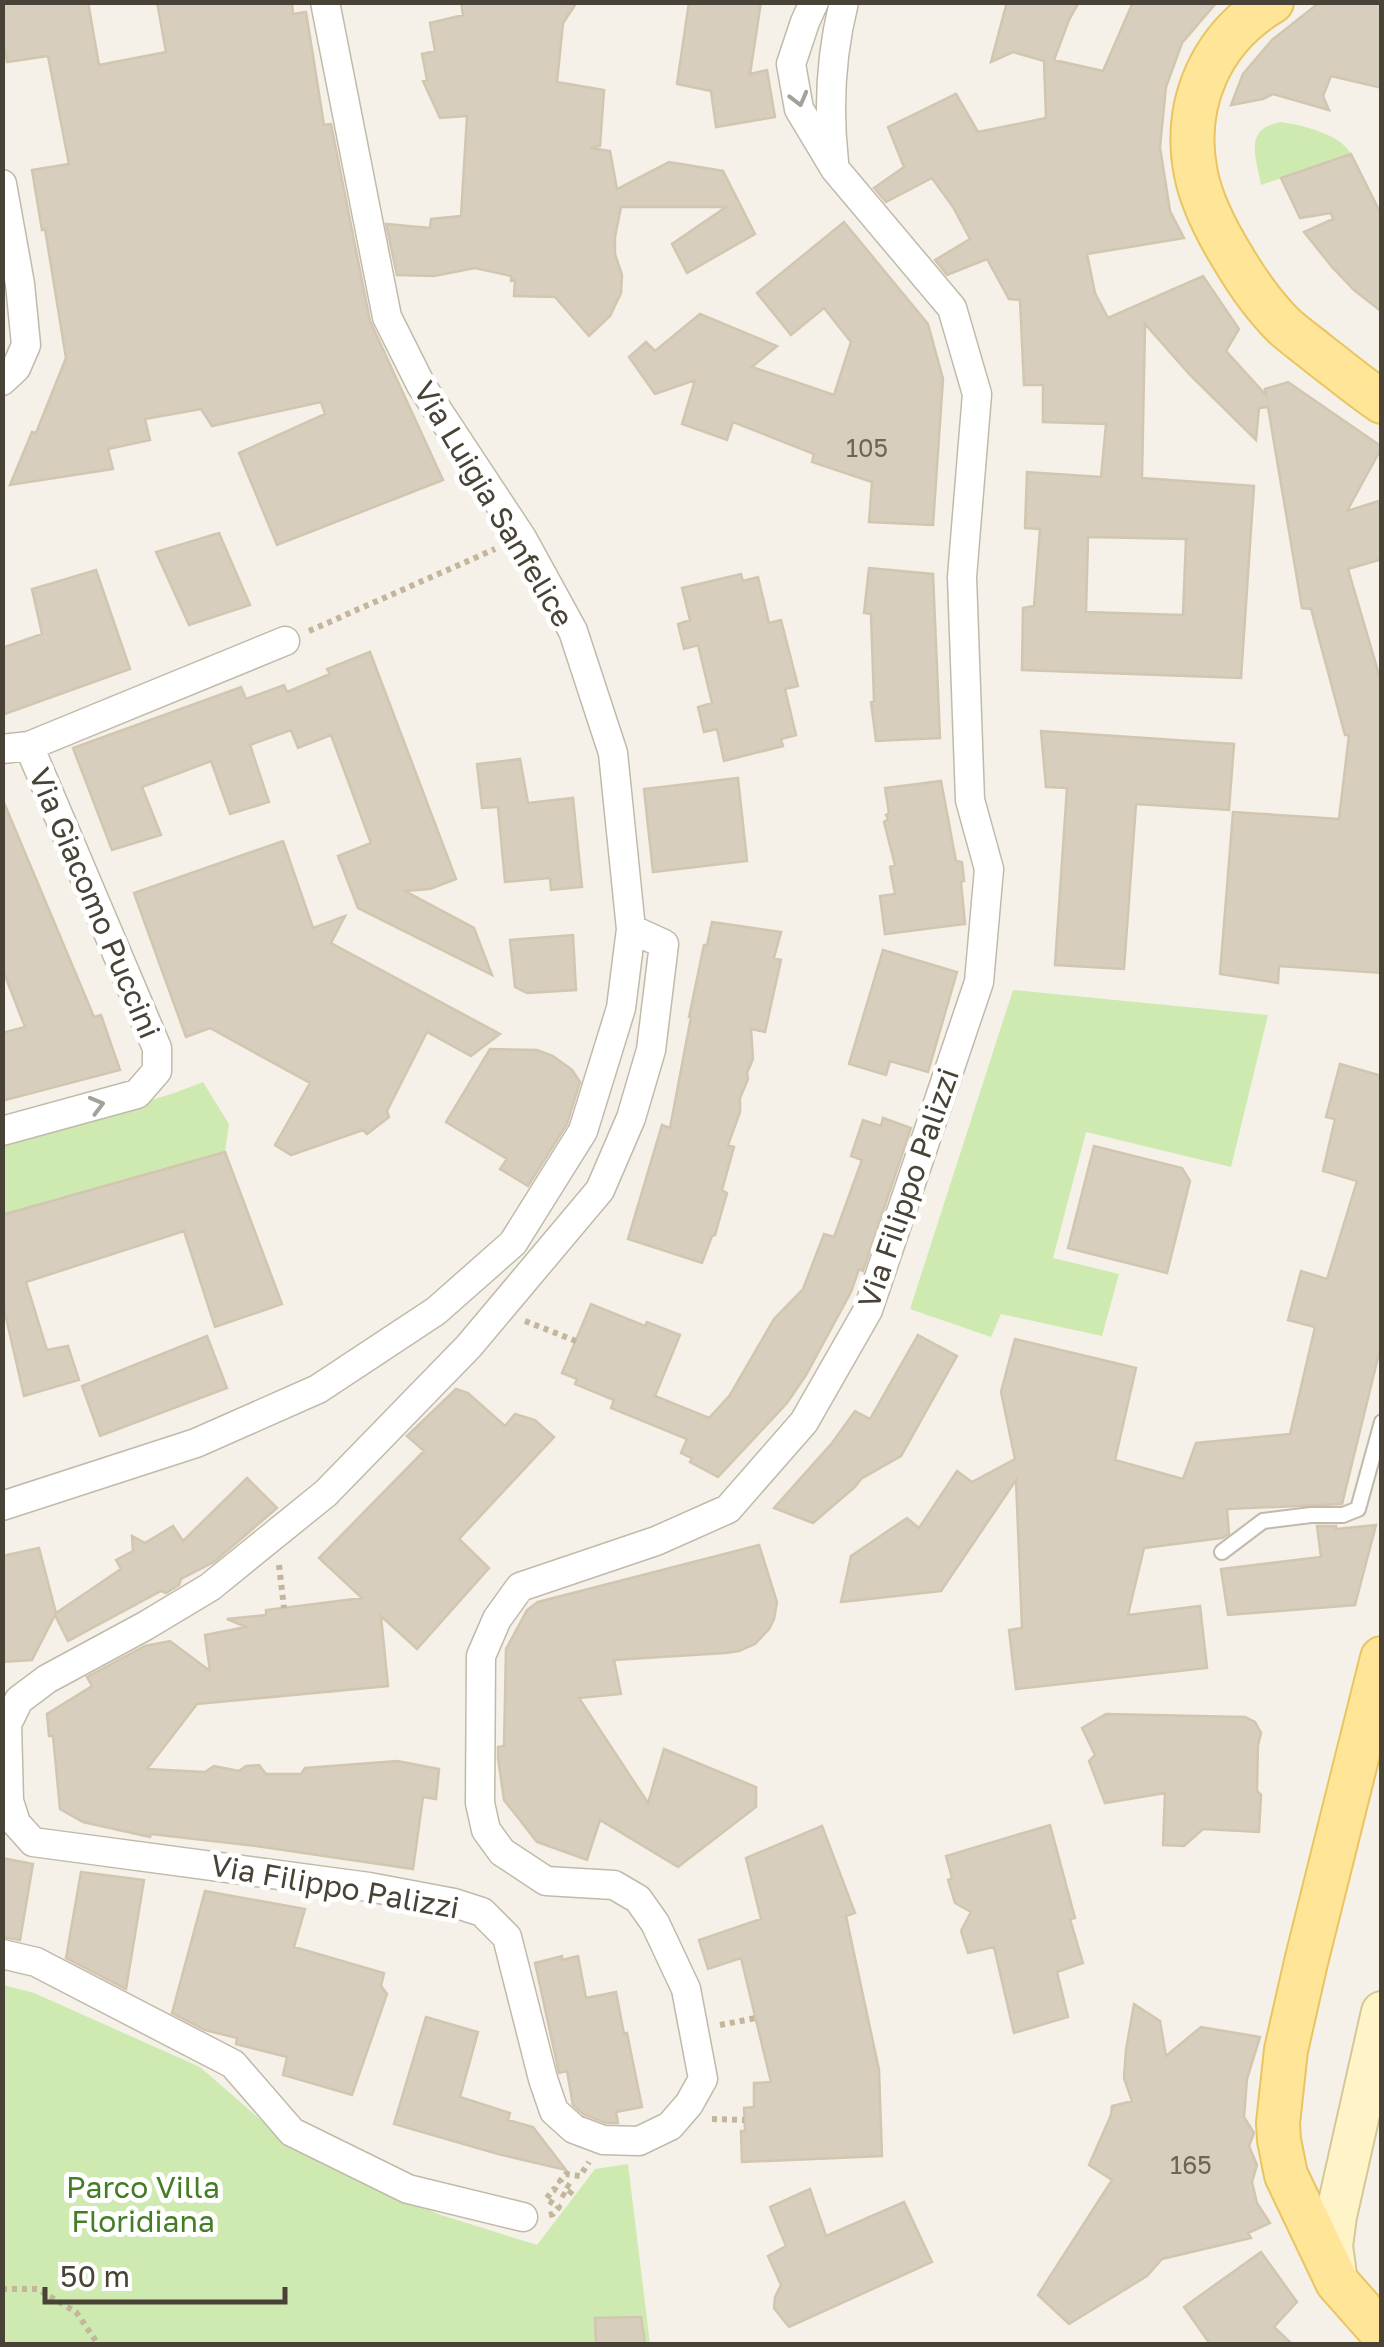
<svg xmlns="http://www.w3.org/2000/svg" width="1384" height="2347" font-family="'Golos Text',sans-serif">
	<rect width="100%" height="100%" fill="#f5f1e8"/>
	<!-- green -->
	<path fill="#ceeab0" d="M1281 122C1302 125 1341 134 1351 154L1261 185C1256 156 1243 129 1281 122Z
		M1013 990 1268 1015 1231 1167 1086 1132 1053 1258 1119 1274 1102 1336 1001 1314 991 1337 910 1309Z
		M203 1082 229 1124 225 1152 3 1215V1147L177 1092Z
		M3 1985 34 1993 200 2067 285 2141 438 2214 537 2245 595 2169 628 2164 650 2344H3Z"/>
	<!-- building -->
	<path fill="#d7cebd" stroke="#d2c6b0" stroke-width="2.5" fill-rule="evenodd" d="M2 2H88L99 65 166 52 157 2H292L293 14 306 12 324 125 331 124 370 321 443 480 277 545 239 453 325 414 321 402 212 426 201 409 145 419 150 440 108 449 113 469 10 485 32 432 36 433 66 358 45 229 42 230 32 170 69 164 48 56 7 62 2 34Z
		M461 2H577L563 23 557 82 604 90 600 146 590 148 610 151 617 189 669 162 723 171 755 234 687 273 672 244 726 207H621L615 237V254L622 275 621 293 610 316 589 336 555 297 514 296 515 280 511 281V276L475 268 434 276 397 275 386 224 430 228 431 219 461 216 467 116 440 118 423 81 427 80 422 54 435 51 430 23 463 15Z
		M689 2H761L750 74 767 70 775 117 716 127 711 91 677 84Z
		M1007 2H1079L1069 20 1054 60 1103 71 1133 2H1217L1182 43 1166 87 1160 147 1170 211 1184 238 1087 254 1095 293 1108 318 1203 276 1239 329 1226 351 1266 395 1265 389 1288 382 1382 447 1347 511 1382 500V559L1348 569 1382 685V973L1279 966 1278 983 1220 974 1233 812 1339 819 1349 735H1345L1311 609 1302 608 1268 407 1259 408 1256 440 1190 375 1145 324 1142 478 1254 486 1241 678 1022 670 1023 608 1034 606 1040 529 1025 528 1027 472 1101 477 1106 424 1043 422V385H1024L1020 300 1009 299 987 259 947 275 935 260 970 239 953 207 932 178 886 202 874 188 904 167 888 127 956 94 978 132 1046 118 1044 61 1013 52 991 62ZM1088 537 1186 539 1183 615 1086 612Z
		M1320 2H1382V88L1331 76 1323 96 1329 110 1273 94 1263 99 1231 105 1243 74 1272 40Z
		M1351 154 1382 216V312L1354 290 1332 267 1304 232 1333 219 1331 213 1300 218 1281 178Z
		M844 222 928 324 943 379 933 525 869 522 872 482 812 462 814 454 733 422 727 440 682 424 695 380 655 394 629 357 646 342 655 351 700 314 777 346 752 367 834 395 851 342 824 308 791 335 757 293Z
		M219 533 250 605 189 625 156 552Z
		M869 568 933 574 940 738 876 741 871 702 874 701 871 614 864 613Z
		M96 570 130 669 2 715V648L42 634 32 589Z
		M741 574 743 581 758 577 769 623 781 620 798 686 785 689 796 735 781 739 783 746 724 761 717 729 704 732 698 707 712 703 698 645 684 649 678 624 690 620 682 588Z
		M370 652 456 879 430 889 405 891 474 928 492 975 358 908 338 856 371 843 331 735 298 748 291 730 250 745 269 802 230 814 211 761 142 787 161 835 112 850 73 748 241 687 246 699 284 685 287 692 330 674 327 669Z
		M1041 731 1234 744 1229 810 1136 804 1124 969 1055 965 1067 788 1046 787Z
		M520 759 528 803 573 798 582 887 551 890 550 878 505 882 498 807 482 808 477 764Z
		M738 778 747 861 653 872 644 789Z
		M941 781 956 861 962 862 964 881 961 882 965 924 885 934 880 896 895 894 890 867 895 865 884 822 888 819 886 815 889 813 885 788Z
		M2 798 94 1017 101 1015 120 1070 2 1101V1033L25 1027 2 968Z
		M283 841 313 928 345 916 331 943 500 1034 471 1056 427 1032 387 1111 389 1117 367 1134 363 1130 291 1155 275 1145 310 1083 210 1028 186 1037 134 893Z
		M712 922 781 932 774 958 781 960 765 1032 751 1029 753 1059 747 1073 748 1079 740 1098V1112L728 1145 734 1147 722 1190 727 1193 715 1235 712 1236 702 1263 628 1239 662 1125 670 1128 691 1017H689L704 945H707Z
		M573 935 576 990 527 993 515 987 510 940Z
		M883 950 957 972 928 1072 890 1061 886 1075 849 1064Z
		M490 1049 537 1050 553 1056 572 1070 580 1082 567 1124 528 1186 500 1169 507 1159 446 1122Z
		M1340 1064 1382 1076V1341L1342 1504 1227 1509 1229 1534 1222 1538 1144 1548 1128 1615 1200 1606 1207 1668 1016 1689 1009 1630 1022 1628 1016 1480 941 1591 841 1602 851 1556 907 1518 919 1528 957 1471 972 1482 1015 1459 1001 1392 1015 1339 1136 1368 1115 1460 1183 1479 1196 1443 1290 1434 1315 1327 1288 1320 1301 1271 1327 1279 1357 1181 1323 1171 1335 1119 1326 1117Z
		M883 1118 911 1128 863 1271 859 1269 851 1292 806 1375 787 1403 718 1477 690 1462 692 1458 681 1453 687 1439 611 1408 614 1400 575 1384 577 1379 562 1373 591 1304 645 1326 647 1322 680 1335 655 1396 709 1418 730 1395 774 1319 803 1289 824 1234 834 1237 862 1160 851 1156 863 1120 881 1126Z
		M1094 1146 1182 1168 1190 1181 1167 1273 1068 1248Z
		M225 1152 282 1304 215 1327 184 1231 26 1282 47 1350 68 1346 79 1380 24 1396 2 1300V1215Z
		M918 1335 957 1356 901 1456 861 1479 855 1487 813 1523 774 1508 832 1443 855 1411 870 1419Z
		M207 1336 227 1388 100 1436 82 1386Z
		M456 1389 468 1393 505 1426 515 1414 535 1420 554 1437 459 1539 489 1568 417 1649 381 1616 388 1686 197 1704 147 1769 205 1772 214 1766 239 1771 246 1766 259 1765 266 1774H301L305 1768 397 1761 439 1769 436 1799 423 1797 413 1869 256 1846 151 1834 150 1837 83 1822 60 1809 53 1736H49L47 1714 92 1686 87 1677 145 1646 170 1641 210 1671 205 1635 246 1627 227 1619 266 1615V1610L362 1598 319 1558 424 1451 407 1436Z
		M247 1478 277 1508 214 1562 181 1579 179 1585 166 1593 161 1591 68 1641 55 1615 32 1660 2 1662V1556L39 1548 56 1613 121 1569 116 1560 133 1551 132 1536 145 1543 173 1526 183 1541Z
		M1376 1525 1355 1605 1228 1615 1221 1569 1321 1557 1317 1526H1336V1529Z
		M759 1545 777 1602 774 1619 769 1629 755 1644 739 1651 725 1653 614 1660 621 1694 579 1698 648 1803 664 1749 756 1787V1807L678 1867 600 1820 587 1860 537 1842 504 1800 498 1758V1747L504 1746 506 1649 527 1610 538 1602Z
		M1106 1714 1245 1717 1255 1722 1261 1733 1258 1745 1257 1791 1261 1795 1259 1832 1203 1829 1184 1846 1163 1845 1165 1793 1105 1803 1089 1761 1095 1755 1082 1728Z
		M1050 1825 1075 1918 1070 1919 1083 1963 1057 1972 1068 2017 1014 2033 994 1947 968 1953 961 1931 971 1912 955 1903 948 1880 952 1878 946 1856Z
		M822 1826 855 1913 846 1916 879 2070 882 2156 742 2162 741 2131H745L744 2108 754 2107V2083L771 2082 741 1958 708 1969 699 1940 761 1919 746 1858Z
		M2 1858 33 1864 20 1940 2 1937Z
		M81 1872 144 1880 126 1989 66 1958Z
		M205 1891 305 1909 294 1947 384 1973 381 1986 387 1994 352 2095 283 2075 287 2057 236 2044 237 2038 205 2030 172 2013Z
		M562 1956V1960L578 1956 586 1998 616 1992 624 2034 627 2033 642 2107 616 2112 618 2123H606L583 2114 573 2105 567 2071 559 2073 535 1963Z
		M1134 2004 1160 2021 1166 2056 1201 2027 1260 2037 1247 2079 1244 2117 1254 2133 1249 2146 1257 2165 1252 2182 1257 2203 1270 2223 1248 2233 1251 2238 1162 2259 1147 2276 1069 2324 1038 2295 1112 2180 1089 2165 1111 2115 1112 2106 1132 2101 1124 2078 1126 2050Z
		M426 2017 478 2032 460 2097 510 2113 508 2120 533 2127 566 2170 498 2154 394 2124Z
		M810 2189 826 2236 904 2202 932 2262 789 2327 774 2308 775 2297 781 2285 768 2256 786 2246 770 2207Z
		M1261 2252 1297 2302 1274 2327 1292 2344H1210L1184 2307Z
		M641 2317 645 2344H596L595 2318Z"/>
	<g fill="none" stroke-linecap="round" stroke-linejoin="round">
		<!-- lane casing -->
		<g stroke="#c1baaa" stroke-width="18">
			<path id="lane" d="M1222 1552 1263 1521 1311 1515H1343L1358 1509 1382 1422"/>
		</g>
		<!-- street casing -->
		<g stroke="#c1baaa" stroke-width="31">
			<path id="street" d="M834 162C828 109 831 54 844 2
				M2 184 20 284 26 345 16 368 2 381
				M2 749 29 746 285 641
				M631 929 664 944 651 1050 631 1118 600 1190 469 1346 326 1493 210 1587 145 1626 47 1679 19 1700 7 1724 9 1801 16 1823 33 1842 369 1887 454 1903 482 1912 507 1937 543 2079 554 2111 574 2129 603 2140 639 2141 670 2126 689 2104 703 2079 686 1989 655 1923 638 1899 614 1885 546 1881 502 1852 486 1830 480 1803 481 1656 497 1619 520 1587 656 1541 728 1509 804 1422 868 1310 979 982 989 869 970 800 962 577 977 394 952 308 835 169 799 109 791 64 805 22 814 2
				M2 1131 137 1094 157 1071V1048L29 746
				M2 1506 196 1443 318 1389 436 1311 513 1243 583 1131 621 1008 631 929 613 753 573 631 522 538 421 385 387 317 325 2
				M2 1954 36 1962 233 2064 292 2132 408 2189 523 2217"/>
		</g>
		<!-- secondary casing -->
		<g stroke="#d6c797" stroke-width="44">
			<path id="secondary" d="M1337 2282 1332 2246 1336 2216 1382 2012"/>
		</g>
		<!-- primary casing -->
		<g stroke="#e9c462" stroke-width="46">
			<path id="primary" d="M1272 2C1211 38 1182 104 1196 174 1202 204 1217 232 1233 258 1247 282 1264 306 1284 326 1295 336 1308 345 1320 355 1341 371 1360 387 1382 402
				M1382 1658 1306 1962 1286 2050 1278 2123 1279 2140 1286 2175 1337 2282 1382 2333"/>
		</g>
		<!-- path -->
		<path stroke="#c3b69b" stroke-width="6" stroke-dasharray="5 5" stroke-linecap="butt" d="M309 631 495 549
			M525 1321 576 1341
			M279 1565 284 1608
			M720 2025 756 2018
			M712 2119 744 2120
			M549 2215 553 2214 559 2207 546 2199 554 2189 567 2197 573 2189 560 2181 566 2174 580 2176 589 2162
			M2 2289H37L76 2312 98 2344"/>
		<!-- lane -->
		<use href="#lane" stroke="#fff" stroke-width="14"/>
		<!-- street -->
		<use href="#street" stroke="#fff" stroke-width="28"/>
		<!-- secondary -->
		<use href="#secondary" stroke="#fff3c8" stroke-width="40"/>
		<!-- primary -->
		<use href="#primary" stroke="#ffe597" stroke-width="42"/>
	</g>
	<!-- one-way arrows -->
	<defs><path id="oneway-chevron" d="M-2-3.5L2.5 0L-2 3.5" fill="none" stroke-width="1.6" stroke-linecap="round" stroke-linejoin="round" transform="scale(2.5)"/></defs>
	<g stroke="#a4a09a">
		<use href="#oneway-chevron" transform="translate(799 99) rotate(75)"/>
		<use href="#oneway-chevron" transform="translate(97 1105) rotate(-15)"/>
	</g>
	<g text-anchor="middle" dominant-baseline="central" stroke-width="10" stroke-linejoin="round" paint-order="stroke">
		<!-- number labels -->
		<g font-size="25" fill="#6c6558">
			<text x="867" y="447">105</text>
			<text x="1191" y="2164">165</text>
		</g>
		<!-- street labels -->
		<g font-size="30" fill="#494236" stroke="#fff">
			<text transform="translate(494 504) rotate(59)">Via Luigia Sanfelice</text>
			<text transform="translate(95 903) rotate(67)">Via Giacomo Puccini</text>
			<text transform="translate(908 1188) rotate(-71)">Via Filippo Palizzi</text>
			<text transform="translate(335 1886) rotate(10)">Via Filippo Palizzi</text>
		</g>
		<!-- park labels -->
		<g font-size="30" fill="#457d27" stroke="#fff">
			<text x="143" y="2187">Parco Villa<tspan x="143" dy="34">Floridiana</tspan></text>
		</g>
	</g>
	<!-- border -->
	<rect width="1384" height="2347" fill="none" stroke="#494236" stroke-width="10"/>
	<!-- scale -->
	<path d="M45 2287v15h240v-15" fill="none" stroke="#494236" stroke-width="5"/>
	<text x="60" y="2287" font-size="30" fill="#494236" stroke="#ffffff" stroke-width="8" paint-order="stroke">50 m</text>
</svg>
